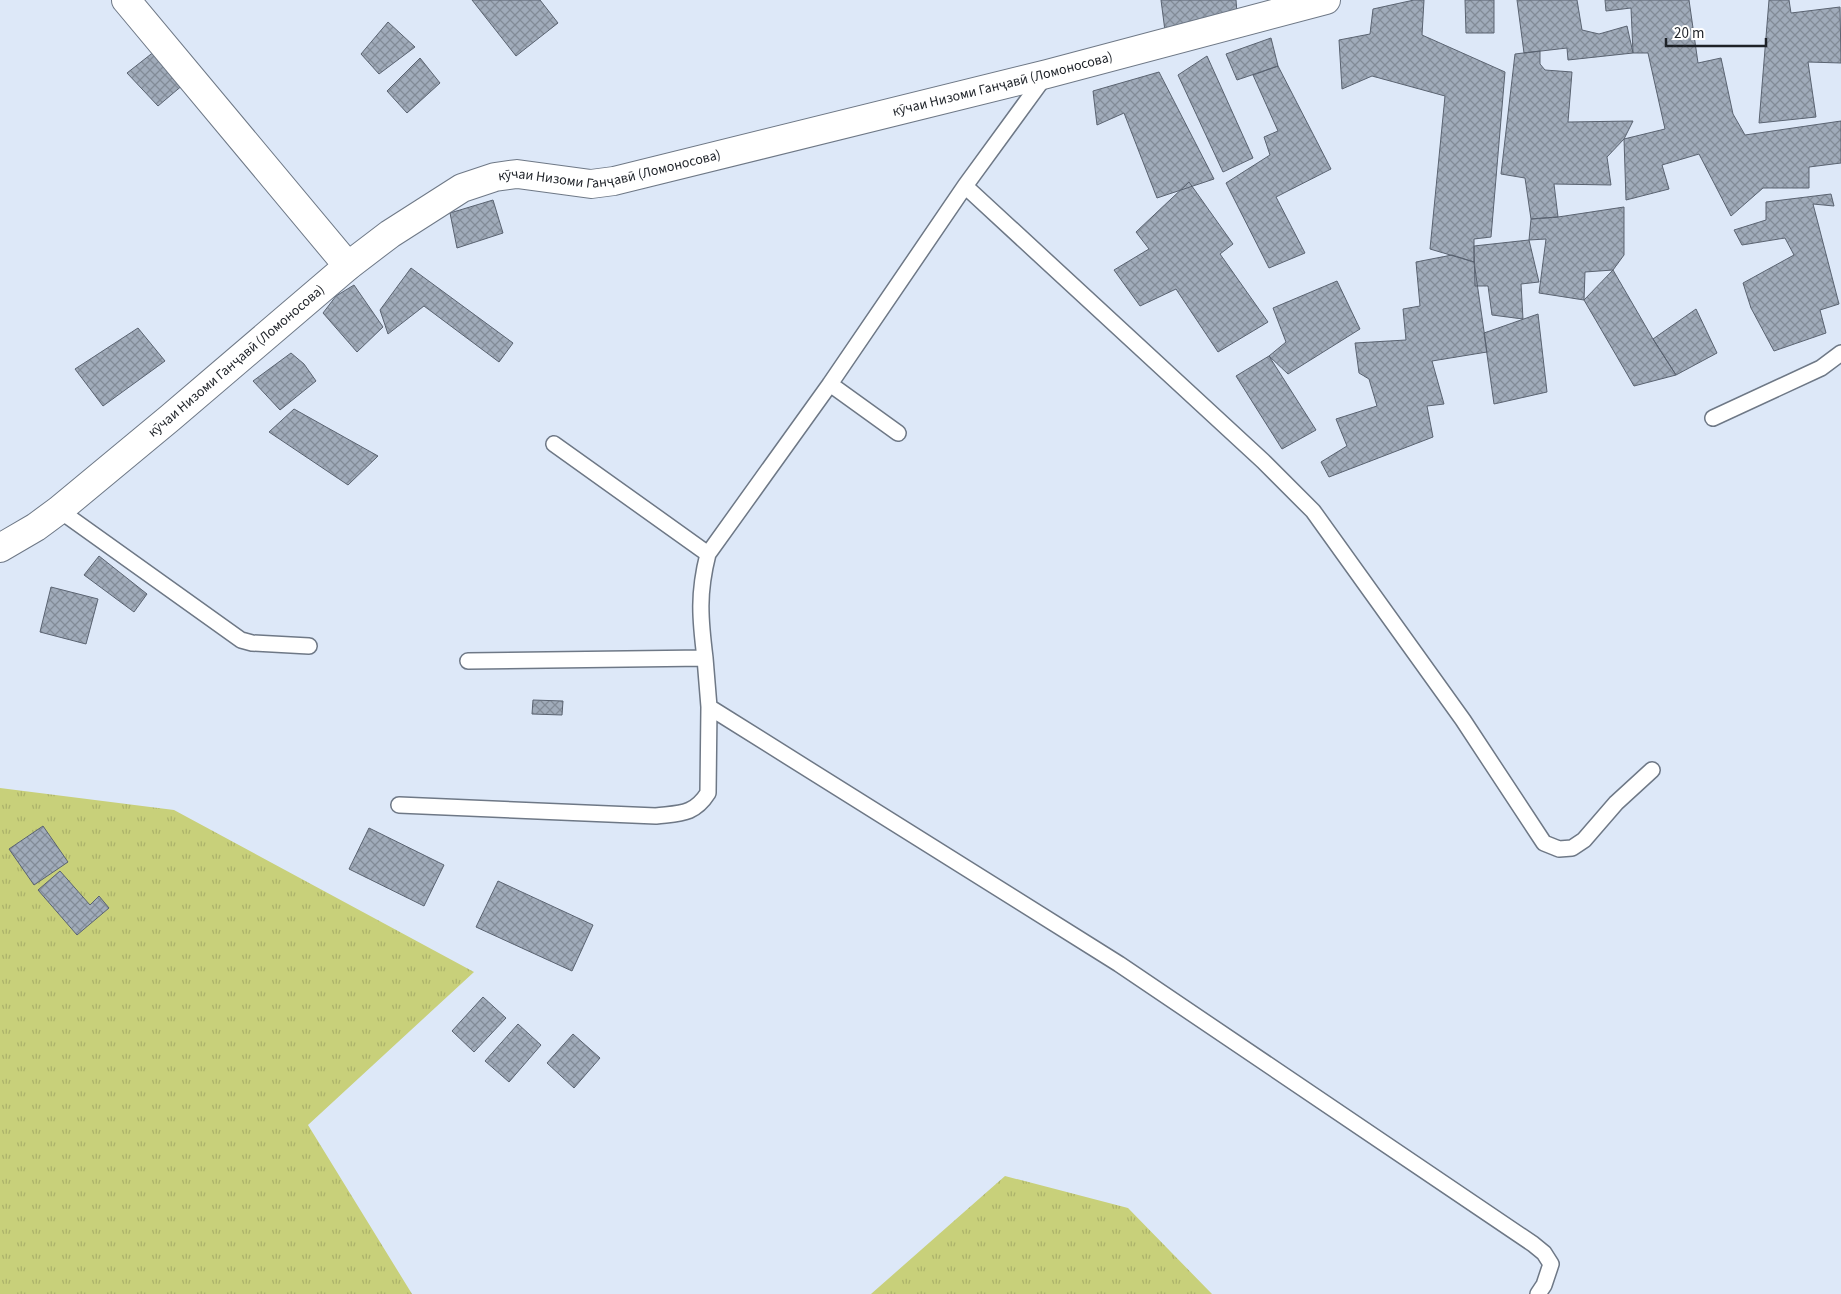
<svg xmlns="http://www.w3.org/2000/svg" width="1841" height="1294" font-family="'Source Sans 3',sans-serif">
	<defs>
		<pattern id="grass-tufts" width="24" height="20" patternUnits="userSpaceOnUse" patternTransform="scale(1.25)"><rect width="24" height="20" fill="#c8d07a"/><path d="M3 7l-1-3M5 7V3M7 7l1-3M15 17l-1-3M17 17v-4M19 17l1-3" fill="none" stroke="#abb26a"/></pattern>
		<pattern id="building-cross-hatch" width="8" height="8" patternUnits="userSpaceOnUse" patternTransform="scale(1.25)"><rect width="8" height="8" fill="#a0abba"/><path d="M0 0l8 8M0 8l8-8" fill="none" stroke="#828b97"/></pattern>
	</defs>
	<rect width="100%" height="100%" fill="#dde8f8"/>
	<!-- grass -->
	<path fill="url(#grass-tufts)" d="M0 788 174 810 474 972 308 1125 412 1294H0Z
		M1005 1176 1128 1208 1212 1294H871Z"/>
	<!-- building -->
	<path fill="url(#building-cross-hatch)" stroke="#5a6371" d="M472 0H540L558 23 516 56Z
		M1161 0H1236L1237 13 1165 31Z
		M1414 0H1424L1422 35 1505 72 1491 237 1474 239V262L1430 249 1445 96 1372 76 1342 89 1339 40 1370 34 1373 9Z
		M1465 0H1494V33H1466Z
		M1517 0H1577L1582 30 1599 34 1627 26 1633 53 1568 60 1567 48 1524 53Z
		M1605 0H1689L1698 63 1721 58 1733 114 1745 135 1841 121V163L1809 167V188H1763L1731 216 1699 154 1662 165 1669 189 1626 200 1624 139 1665 129 1648 53H1633L1631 8 1606 11Z
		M1769 0H1789L1791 13 1840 7 1841 63 1808 62 1816 117 1759 123Z
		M388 22 415 47 379 74 361 54Z
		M1271 38 1278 66 1237 80 1226 54Z
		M155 51 184 84 158 106 127 73Z
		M1540 51V64L1545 70 1572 72 1568 122 1633 121 1624 139 1607 157 1611 185 1554 184 1558 217 1531 219 1525 178 1501 174 1515 54Z
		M1207 56 1253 158 1223 172 1178 75Z
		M420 58 440 83 407 113 387 91Z
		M1278 66 1331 169 1276 197 1305 253 1269 268 1226 183 1270 155 1264 137 1278 131 1253 75Z
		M1159 72 1214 179 1157 198 1124 113 1097 125 1093 91Z
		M1189 182 1233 244 1220 254 1268 322 1218 352 1176 289 1140 306 1114 270 1149 249 1136 232Z
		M1831 194 1834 206 1813 204 1839 304 1820 310 1826 333 1774 351 1751 308 1743 283 1794 255 1785 238 1742 245 1734 230 1766 220V202Z
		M493 200 503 233 457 248 450 213Z
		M1624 207V255L1613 270 1585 272 1584 300 1539 293 1546 239 1529 240 1531 219 1558 217Z
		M1529 240 1539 282 1521 284 1523 319 1492 315 1488 286H1475L1474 246Z
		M1452 255 1474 262 1487 352 1432 361 1444 404 1427 406 1433 437 1329 477 1321 462 1347 446 1336 419 1377 406 1369 379 1359 373 1355 343 1406 340 1403 309 1420 306 1416 262Z
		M411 268 513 343 499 362 424 306 388 334 380 310Z
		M1613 270 1653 339 1676 375 1634 386 1584 300Z
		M1337 281 1360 329 1288 374 1269 356 1286 342 1273 308Z
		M354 285 383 327 357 352 323 313 336 296Z
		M1696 309 1717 353 1676 375 1653 339Z
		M1538 314 1547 392 1494 404 1484 333Z
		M138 328 165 361 103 406 75 369Z
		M291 353 304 364 316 381 280 410 253 381Z
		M1269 356 1316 430 1282 449 1236 376Z
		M294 409 378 456 348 485 269 432Z
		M99 556 147 594 134 612 84 575Z
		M51 587 98 599 86 644 40 632Z
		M533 700 563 701 562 715 532 714Z
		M43 826 68 862 34 885 9 849Z
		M369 828 444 865 424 906 349 869Z
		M60 871 90 905 99 896 109 908 77 935 38 890Z
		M498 881 593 925 572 971 476 927Z
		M483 997 506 1018 474 1052 452 1031Z
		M518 1024 541 1045 509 1082 485 1061Z
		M573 1034 600 1058 574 1088 547 1063Z"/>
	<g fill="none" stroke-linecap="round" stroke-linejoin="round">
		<!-- service casing -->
		<g stroke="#6e7886" stroke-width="18">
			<path id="service" d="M965 186 1263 461 1313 511 1463 720 1544 843 1559 849 1572 848 1584 840 1616 803 1652 770
				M830 384 898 433
				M1713 418 1821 368 1841 353
				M554 444 708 554
				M59 510 241 640 252 643 309 646
				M705 658C700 618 698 593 708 554L830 384 965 186 1046 75
				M468 661 705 658 709 707 1119 964 1533 1244 1544 1253 1551 1264 1544 1285 1538 1294
				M399 805 656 816C680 813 694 815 708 793L709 707"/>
		</g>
		<!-- minor casing -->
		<g stroke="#6e7886" stroke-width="30">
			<g id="minor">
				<path d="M126 0 348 266"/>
				<path id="s1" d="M0 548 36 527 59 510 170 418 348 266 390 234 462 188 495 177 517 174 591 184 614 181 1047 74 1326 0"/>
			</g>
		</g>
		<!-- service -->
		<use href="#service" stroke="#fff" stroke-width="15"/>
		<!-- minor -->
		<use href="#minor" stroke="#fff" stroke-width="28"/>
	</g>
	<g text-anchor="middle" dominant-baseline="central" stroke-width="4" stroke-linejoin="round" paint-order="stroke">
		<!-- street labels -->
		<g font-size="14" fill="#1e2228" stroke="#fff">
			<text stroke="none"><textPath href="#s1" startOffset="1142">кӯчаи Низоми Ганҷавӣ (Ломоносова)</textPath></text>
			<text stroke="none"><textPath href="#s1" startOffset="738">кӯчаи Низоми Ганҷавӣ (Ломоносова)</textPath></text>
			<text stroke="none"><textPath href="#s1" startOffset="302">кӯчаи Низоми Ганҷавӣ (Ломоносова)</textPath></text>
		</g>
	</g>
	<!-- scale -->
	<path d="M1666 38v8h100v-8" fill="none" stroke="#1e2228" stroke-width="2.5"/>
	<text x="1674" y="38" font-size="15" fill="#1e2228" stroke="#ffffff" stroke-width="4" paint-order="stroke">20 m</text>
</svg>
